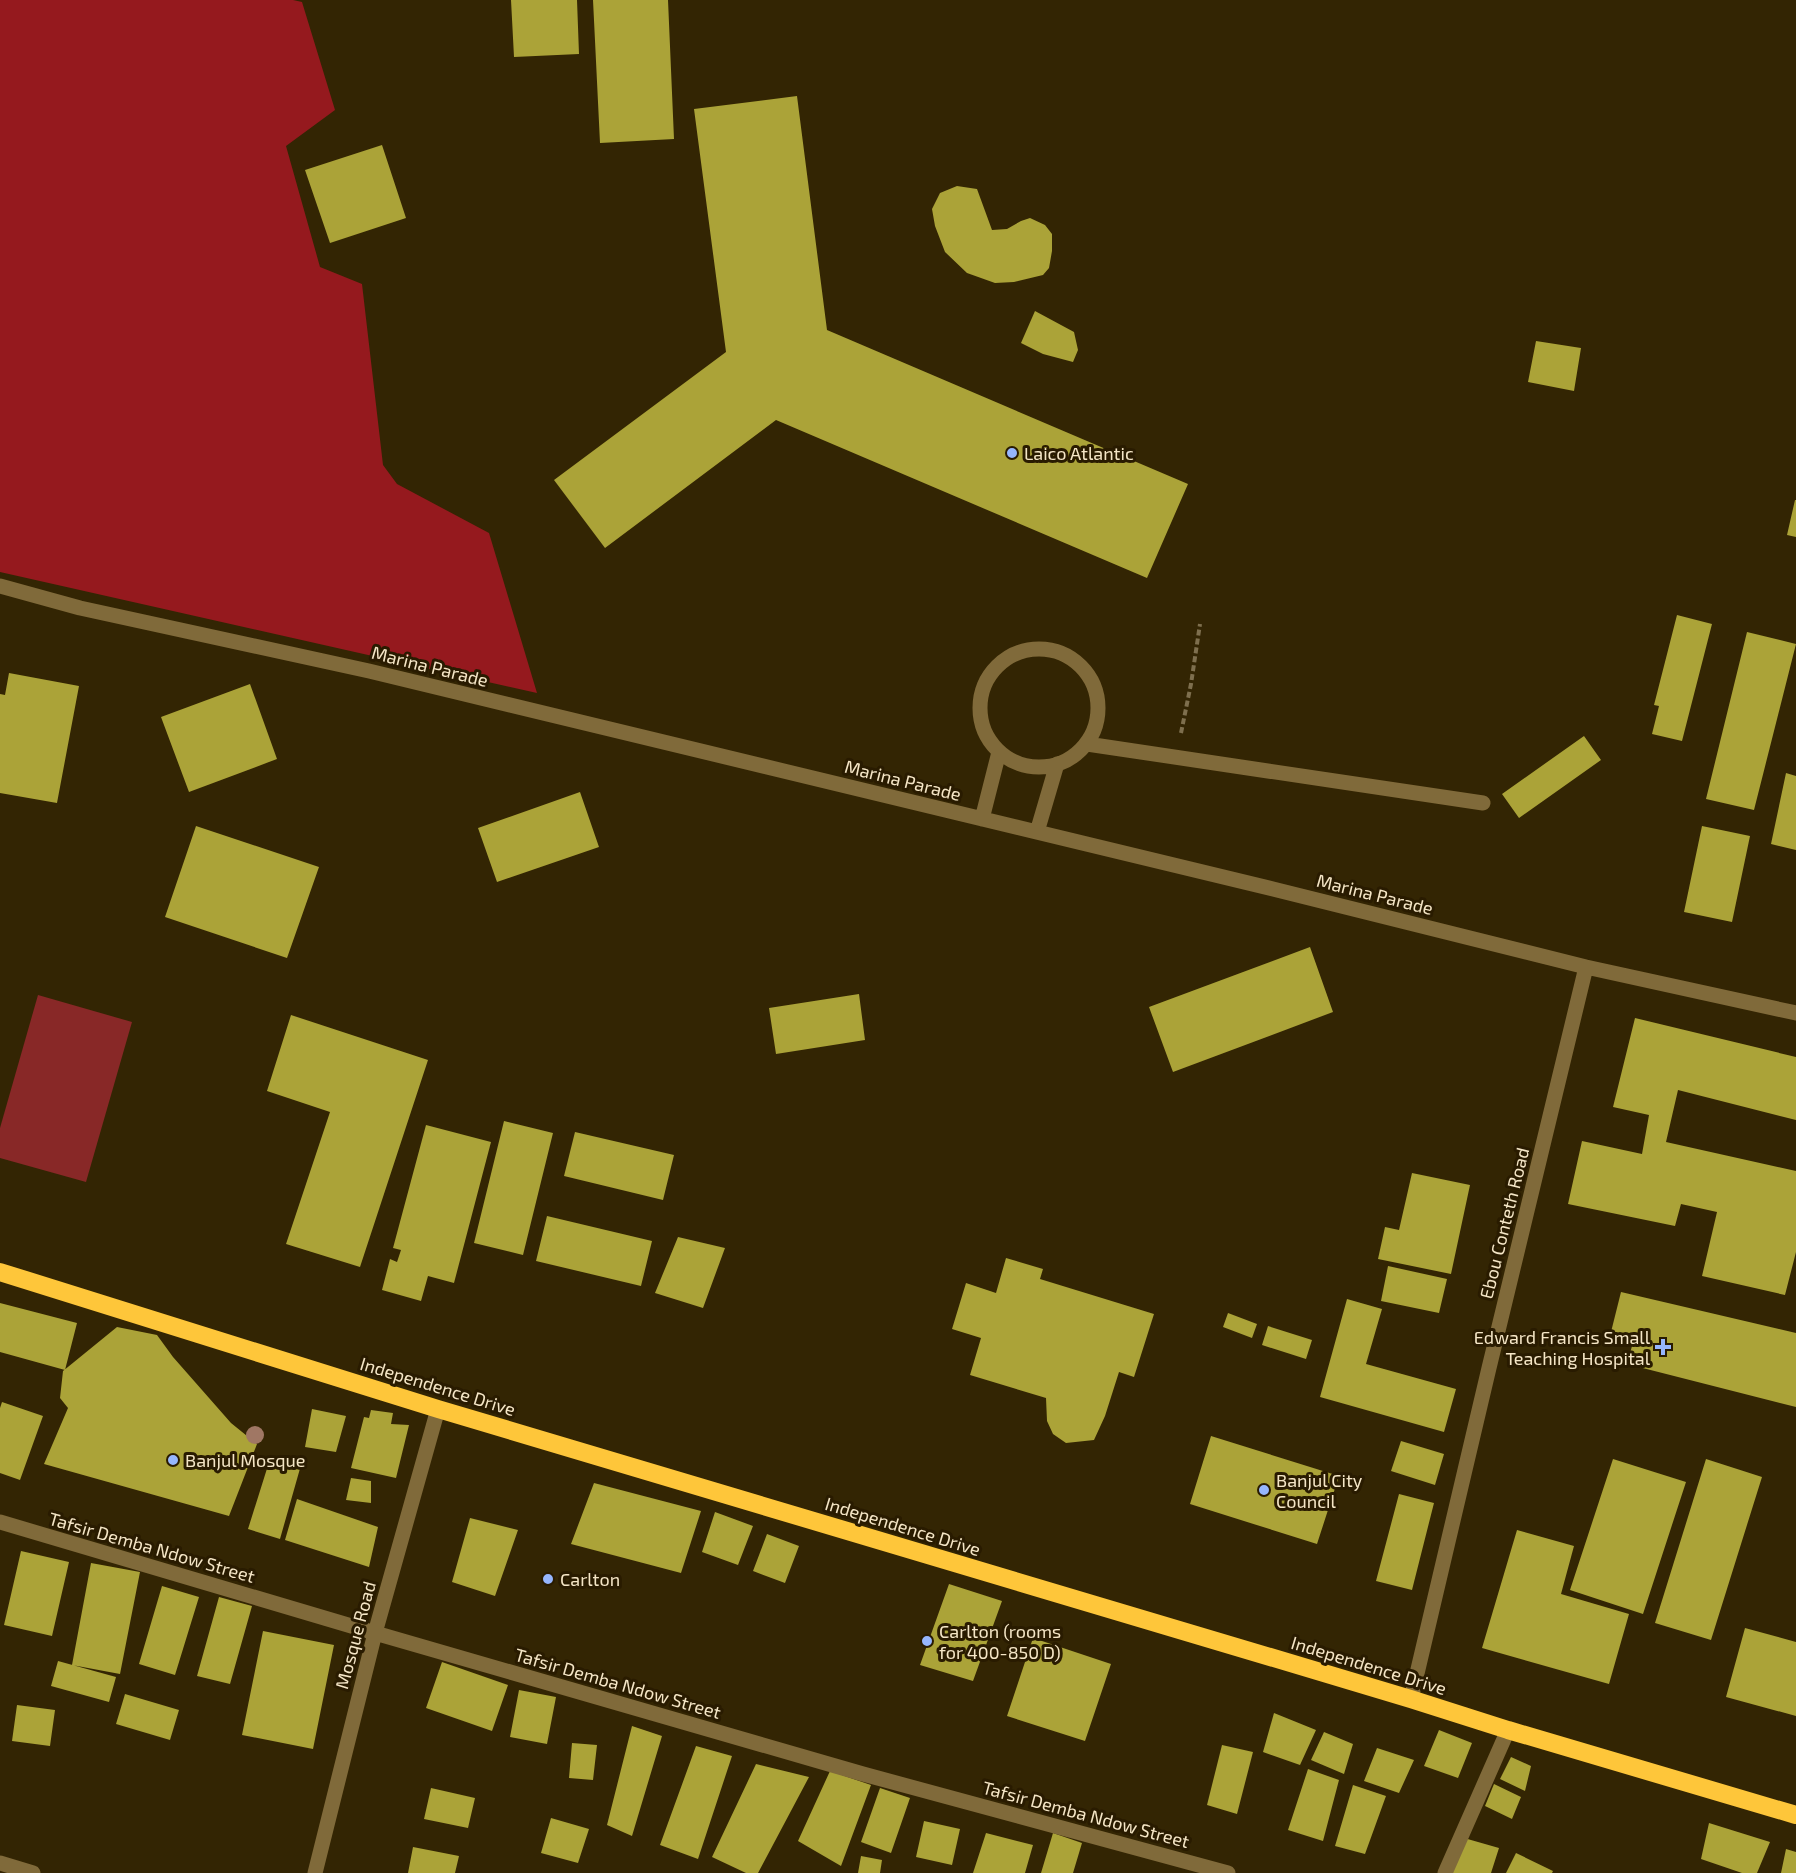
<svg xmlns="http://www.w3.org/2000/svg" width="1796" height="1873" font-family="'Exo 2',sans-serif">
	<rect width="100%" height="100%" fill="#332503"/>
	<!-- green -->
	<path fill="#882827" d="M38 995 132 1022 86 1182 0 1158V1128Z"/>
	<!-- forest -->
	<path fill="#95191e" d="M0 0H293L302 2 335 110 286 146 320 267 362 284 383 465 397 484 489 533 537 693 0 572Z"/>
	<!-- building -->
	<path fill="#aba338" d="M511 0H577L579 54 514 57Z
		M593 0H668L674 139 600 143Z
		M797 96 827 330 1188 484 1147 578 776 420 605 548 554 480 726 352 694 109Z
		M382 145 406 218 330 243 305 170Z
		M957 186 977 189 992 230 1007 229 1021 221 1030 218 1045 225 1052 234V251L1049 268 1043 275 1014 282 995 283 967 273 945 252 935 226 932 209 940 193Z
		M1035 311 1074 332 1078 350 1073 362 1043 354 1021 343Z
		M1536 341 1581 348 1574 391 1528 382Z
		M1795 500H1796V537L1787 535Z
		M1677 615 1712 624 1682 741 1652 734 1659 706 1654 705Z
		M1747 632 1796 644 1754 810 1706 799Z
		M9 673 79 686 57 803 0 793V694L5 695Z
		M250 684 277 759 189 792 161 717Z
		M1584 736 1601 760 1519 818 1502 794Z
		M1786 773 1796 776V850L1771 844Z
		M580 792 599 847 497 882 478 828Z
		M196 826 319 867 287 958 165 917Z
		M1702 826 1750 836 1732 922 1684 912Z
		M1310 947 1333 1012 1173 1072 1149 1007Z
		M859 994 865 1040 776 1054 769 1008Z
		M291 1015 428 1060 360 1267 286 1244 330 1112 267 1091Z
		M1635 1018 1796 1057V1120L1678 1090 1666 1142 1796 1171V1252L1785 1295 1702 1276 1717 1212 1681 1204 1675 1226 1568 1204 1582 1141 1642 1154 1649 1115 1613 1107Z
		M504 1121 553 1133 523 1255 474 1243Z
		M426 1125 491 1142 454 1283 428 1276 421 1301 382 1290 390 1259 397 1262 401 1250 393 1248Z
		M575 1132 674 1155 663 1200 564 1176Z
		M1412 1173 1470 1185 1451 1274 1378 1259 1385 1227 1399 1230Z
		M547 1216 652 1241 641 1286 536 1261Z
		M678 1237 725 1248 703 1308 655 1293Z
		M1006 1258 1043 1269 1040 1279 1154 1314 1134 1377 1119 1372 1105 1416 1094 1440 1066 1443 1053 1434 1047 1421 1046 1398 970 1375 981 1338 952 1329 966 1283 996 1293Z
		M1388 1266 1447 1279 1439 1313 1381 1301Z
		M1621 1292 1796 1333V1407L1627 1364 1632 1346 1609 1340Z
		M1347 1299 1382 1309 1366 1364 1456 1389 1444 1432 1320 1397Z
		M0 1303 77 1323 65 1370 0 1352Z
		M1228 1313 1257 1324 1252 1338 1223 1327Z
		M1268 1326 1312 1340 1306 1359 1262 1345Z
		M117 1327 157 1335 173 1357 231 1423 257 1444 229 1516 44 1464 68 1408 60 1398 63 1371Z
		M2 1402 43 1416 20 1480 0 1473V1408Z
		M312 1409 346 1416 336 1452 305 1447Z
		M371 1410 393 1413 391 1424 409 1425 396 1478 351 1468 364 1417 369 1418Z
		M1211 1436 1339 1476 1317 1544 1190 1504Z
		M1401 1441 1444 1454 1435 1485 1391 1471Z
		M270 1459 301 1465 280 1539 248 1529Z
		M1613 1459 1686 1482 1643 1614 1570 1590Z
		M1706 1459 1762 1477 1711 1640 1655 1623Z
		M351 1478 371 1481V1503L346 1500Z
		M594 1483 701 1511 681 1573 571 1544Z
		M1399 1494 1434 1503 1412 1590 1376 1581Z
		M297 1499 378 1527 369 1567 285 1540Z
		M715 1512 753 1526 738 1565 702 1552Z
		M470 1518 518 1530 495 1596 452 1582Z
		M1517 1530 1574 1546 1561 1594 1629 1614 1609 1684 1482 1648Z
		M767 1534 799 1546 785 1583 753 1571Z
		M21 1551 69 1562 52 1636 4 1625Z
		M91 1563 140 1572 120 1674 72 1665Z
		M949 1584 1002 1601 973 1681 920 1665Z
		M162 1586 199 1597 175 1675 139 1664Z
		M219 1597 252 1606 230 1684 197 1676Z
		M1745 1628 1796 1642V1716L1726 1697Z
		M263 1631 334 1645 313 1749 242 1735Z
		M1033 1638 1111 1664 1085 1741 1007 1716Z
		M58 1661 116 1677 109 1702 51 1686Z
		M442 1662 508 1685 492 1731 426 1708Z
		M519 1690 556 1697 547 1744 510 1737Z
		M125 1694 179 1710 170 1740 116 1724Z
		M17 1705 55 1710 50 1746 12 1741Z
		M1274 1713 1316 1730 1300 1765 1263 1752Z
		M632 1726 662 1736 632 1836 607 1825Z
		M1439 1730 1472 1743 1458 1778 1424 1766Z
		M1324 1732 1353 1744 1344 1774 1311 1760Z
		M572 1743 597 1745 593 1780 569 1778Z
		M1222 1745 1253 1752 1237 1814 1207 1805Z
		M696 1746 732 1756 698 1859 660 1845Z
		M1377 1748 1414 1760 1399 1793 1364 1781Z
		M1511 1757 1531 1766 1525 1791 1500 1779Z
		M756 1764 809 1777 758 1873H746L712 1857Z
		M1308 1769 1339 1780 1323 1841 1288 1830Z
		M830 1771 871 1785 841 1866 798 1841Z
		M1494 1784 1521 1797 1512 1819 1485 1806Z
		M1353 1785 1386 1796 1365 1854 1335 1846Z
		M431 1788 475 1798 468 1828 424 1819Z
		M880 1788 910 1798 891 1853 861 1842Z
		M551 1818 589 1829 578 1863 541 1853Z
		M924 1821 960 1829 952 1865 916 1857Z
		M1709 1823 1770 1842 1757 1873H1742L1701 1859Z
		M986 1833 1033 1845 1025 1873H973Z
		M1053 1833 1082 1843 1073 1873H1041Z
		M1464 1838 1499 1848 1491 1873H1452Z
		M413 1847 459 1856 455 1873H408Z
		M1786 1849 1796 1852V1873H1781Z
		M1516 1853 1553 1871 1552 1873H1506Z
		M861 1856 882 1860 880 1873H858Z"/>
	<g fill="none" stroke-linecap="round" stroke-linejoin="round">
		<!-- path -->
		<path stroke="#7e6f4e" stroke-width="4" stroke-dasharray="6 3" stroke-linecap="butt" d="M1181 733 1191 684 1200 624"/>
		<!-- minor -->
		<path stroke="#806a3a" stroke-width="15" d="M0 586 80 608 369 671 1273 889 1586 967 1796 1013
			M980 708a59 59 0 1 1 118 0a59 59 0 1 1-118 0Z
			M1087 744 1483 803
			M982 819 999 752
			M1037 832 1057 764
			M0 1522 375 1633 863 1774 1228 1873
			M1411 1699 1489 1368 1586 967
			M0 1863 33 1873
			M315 1873 375 1633 438 1409
			M1445 1873 1508 1730"/>
		<!-- highway -->
		<path stroke="#fec63a" stroke-width="18" d="M0 1272 438 1409 1411 1699 1508 1730 1796 1815"/>
	</g>
	<!-- trees -->
	<circle fill="#a07764" cx="255" cy="1435" r="9"/>
	<!-- markers -->
	<g fill="#96b6fd" stroke="#291b00" stroke-width="2">
		<circle cx="1012" cy="453" r="6"/>
		<path d="M1660 1338h6v6h6v6h-6v6h-6v-6h-6v-6h6z"/>
		<circle cx="173" cy="1460" r="6"/>
		<circle cx="1264" cy="1490" r="6"/>
		<circle cx="548" cy="1579" r="6"/>
		<circle cx="927" cy="1641" r="6"/>
	</g>
	<g text-anchor="middle" dominant-baseline="central" stroke-width="6" stroke-linejoin="round" paint-order="stroke">
		<!-- poi labels -->
		<g font-size="18" fill="#f5e6c6" stroke="#291b00" text-anchor="start">
			<text x="1024" y="453">Laico Atlantic</text>
			<text x="1650" y="1337" text-anchor="end">Edward Francis Small<tspan x="1650" dy="21">Teaching Hospital</tspan></text>
			<text x="185" y="1460">Banjul Mosque</text>
			<text x="1276" y="1480">Banjul City<tspan x="1276" dy="21">Council</tspan></text>
			<text x="560" y="1579">Carlton</text>
			<text x="939" y="1631">Carlton (rooms<tspan x="939" dy="21">for 400-850 D)</tspan></text>
		</g>
		<!-- street labels -->
		<g font-size="18" fill="#f5e6c6" stroke="#291b00">
			<text transform="translate(430 666) rotate(14)">Marina Parade</text>
			<text transform="translate(903 780) rotate(14)">Marina Parade</text>
			<text transform="translate(1375 894) rotate(14)">Marina Parade</text>
			<text transform="translate(1504 1223) rotate(-76)">Ebou Conteth Road</text>
			<text transform="translate(438 1386) rotate(17)">Independence Drive</text>
			<text transform="translate(903 1526) rotate(17)">Independence Drive</text>
			<text transform="translate(152 1547) rotate(16)">Tafsir Demba Ndow Street</text>
			<text transform="translate(355 1635) rotate(-75)">Mosque Road</text>
			<text transform="translate(1369 1665) rotate(17)">Independence Drive</text>
			<text transform="translate(618 1683) rotate(16)">Tafsir Demba Ndow Street</text>
			<text transform="translate(1086 1814) rotate(15)">Tafsir Demba Ndow Street</text>
		</g>
	</g>
</svg>
